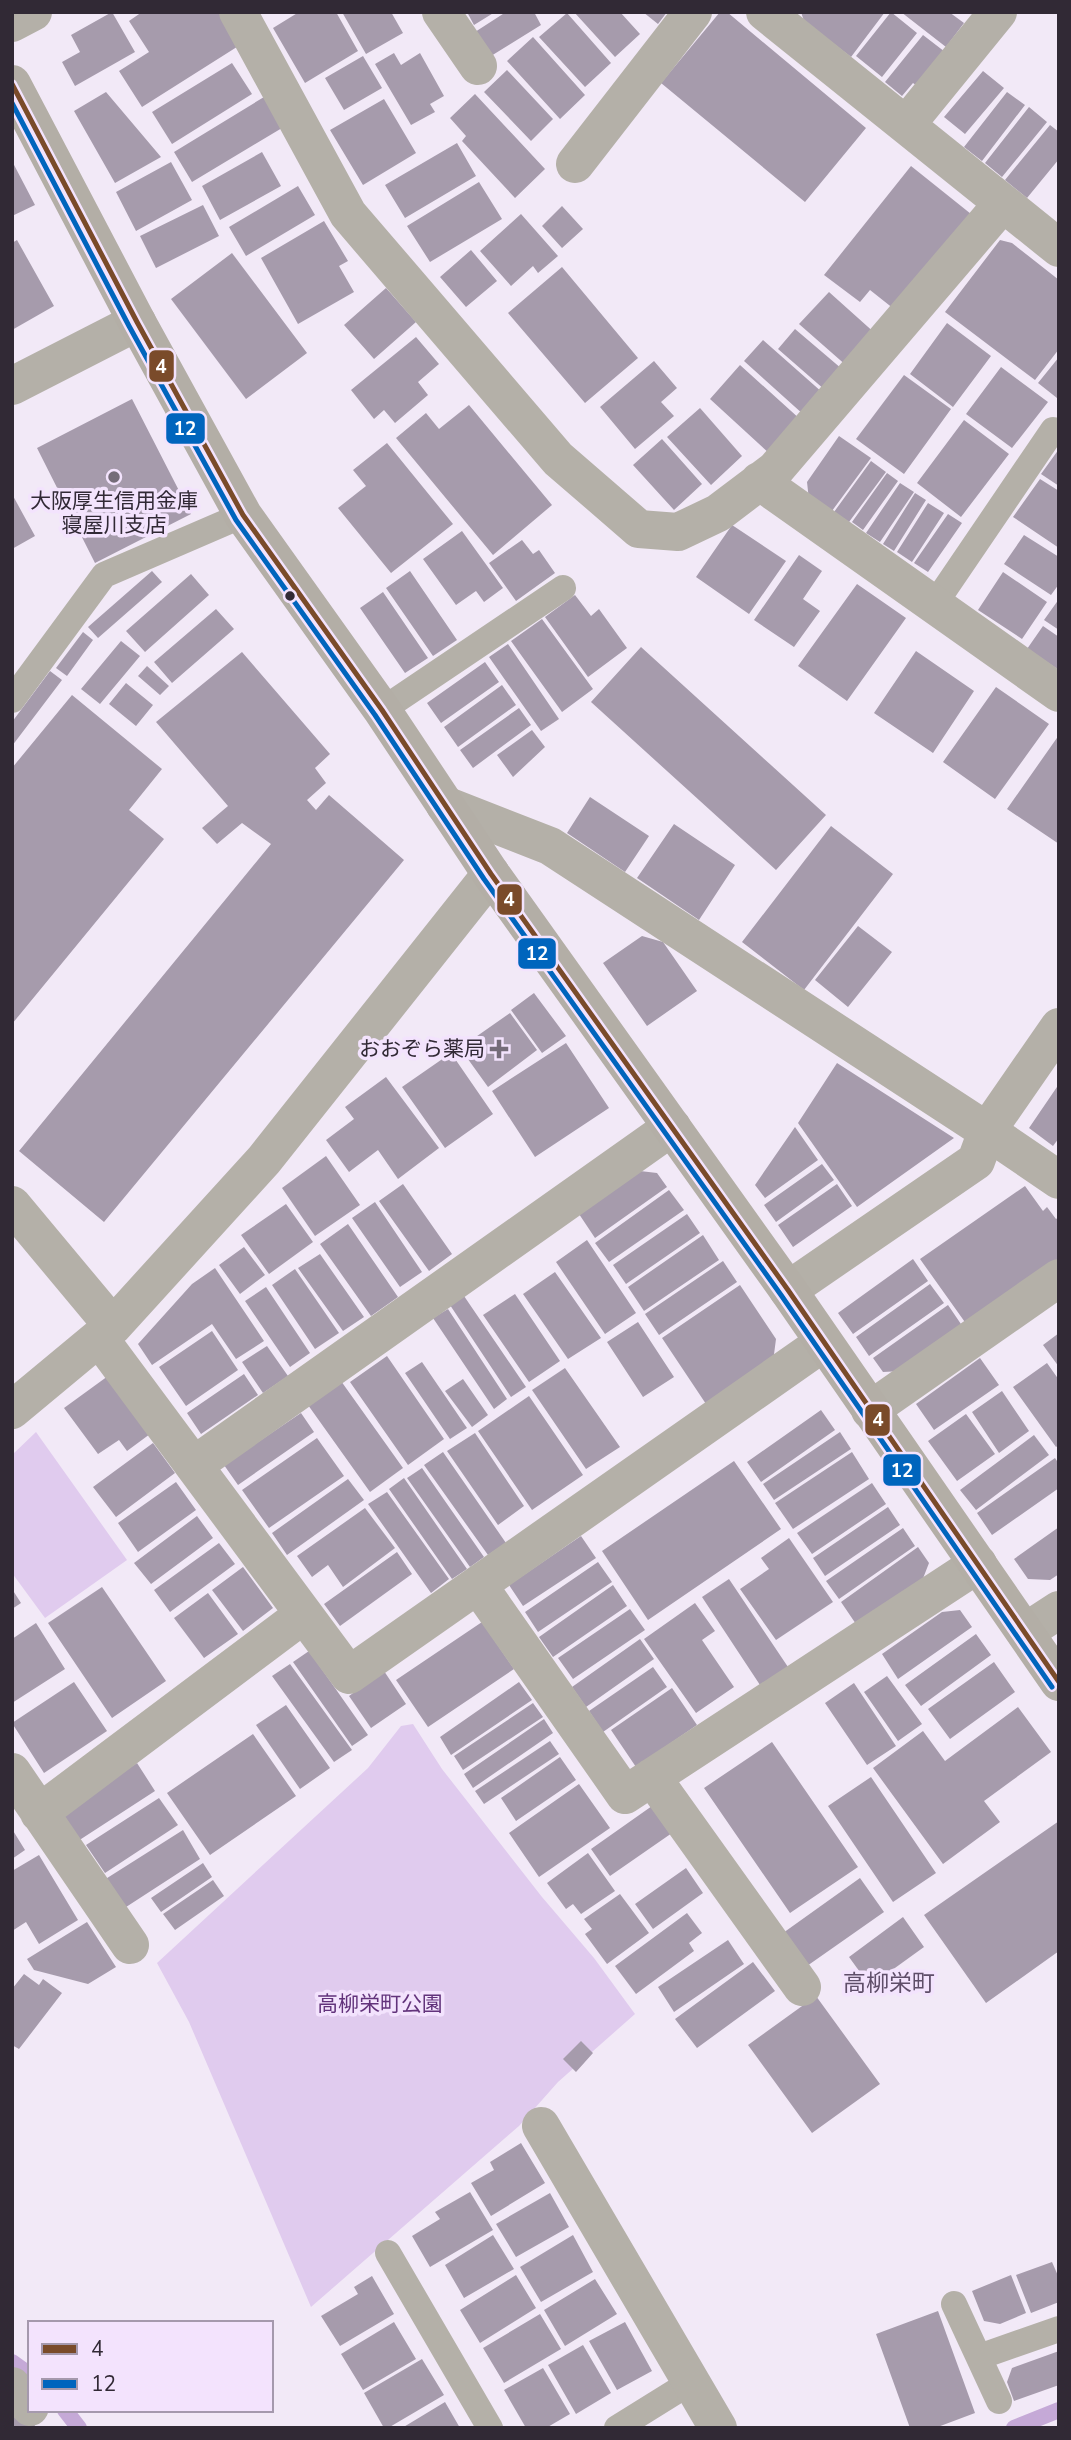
<svg xmlns="http://www.w3.org/2000/svg" width="1071" height="2440" font-family="'Nunito Sans','Noto Sans JP',sans-serif">
	<rect width="100%" height="100%" fill="#f2e9f7"/>
	<!-- green -->
	<path fill="#e0cbee" d="M36 1432 127 1560 45 1618 12 1573V1455Z
		M413 1724 442 1769 542 1897 594 1958 635 2014 558 2082 519 2126 311 2307 189 2022 157 1963 368 1768 401 1726Z"/>
	<g fill="none" stroke-linecap="round" stroke-linejoin="round">
		<!-- stream -->
		<path stroke="#c5a9d7" stroke-width="16" d="M12 2362 30 2375
			M65 2410 79 2428
			M1014 2428 1059 2410"/>
	</g>
	<!-- building -->
	<path fill="#a69bac" d="M112 12 135 52 75 86 62 62 80 52 71 35Z
		M142 12H220L240 45 142 107 119 71 149 52 129 21Z
		M299 12H336L358 51 305 83 273 28Z
		M342 12H391L403 33 366 54Z
		M467 12H495L474 25Z
		M506 12H534L541 25 491 56 475 32Z
		M574 12H620L640 34 615 57Z
		M643 12H667L658 24Z
		M720 12H727L866 128 805 202 661 83Z
		M801 12H885L851 57 804 21Z
		M891 12 917 33 882 77 856 56Z
		M901 12H949L964 23 946 47Z
		M567 13 611 63 585 87 539 37Z
		M923 35 949 55 921 89 913 83 902 96 885 82Z
		M533 37 585 95 560 119 507 61Z
		M394 53 401 65 420 53 444 96 430 104 435 112 411 125 375 64Z
		M363 56 382 88 344 110 325 78Z
		M232 63 252 94 172 144 152 112Z
		M507 70 553 119 531 141 484 92Z
		M983 71 1004 88 965 134 944 117Z
		M106 92 161 157 115 183 74 111Z
		M1007 92 1025 105 982 161 964 147Z
		M475 94 545 169 515 198 462 141 466 136 450 118Z
		M264 97 282 128 192 182 174 152Z
		M384 99 416 153 363 185 330 130Z
		M1029 107 1047 122 1002 177 985 163Z
		M1050 125 1059 132V159L1027 198 1005 180Z
		M457 143 476 176 405 218 385 185Z
		M262 152 281 186 220 220 202 186Z
		M12 161 35 205 12 216Z
		M171 162 192 200 136 231 116 192Z
		M911 166 971 214 894 309 870 290 860 302 824 275Z
		M479 182 502 219 430 262 407 226Z
		M298 186 315 215 246 256 229 227Z
		M203 205 219 236 156 268 140 236Z
		M562 206 583 229 562 248 542 226Z
		M521 214 558 256 538 273 533 266 511 286 480 251Z
		M324 221 348 261 339 266 354 292 298 324 261 258Z
		M17 240 54 306 12 330V243Z
		M1000 240 1012 243 1059 280V349L1035 380 945 312Z
		M471 250 497 281 466 307 440 277Z
		M232 253 307 353 246 399 171 299Z
		M562 267 638 358 585 403 508 313Z
		M386 288 416 322 374 359 344 325Z
		M829 292 877 335 848 367 799 324Z
		M947 323 991 356 953 407 910 374Z
		M795 329 842 369 825 390 778 349Z
		M416 337 439 364 418 382 428 395 395 423 384 410 374 419 351 390Z
		M763 340 823 393 804 415 744 361Z
		M1059 357V396L1057 398 1038 383Z
		M654 361 677 388 661 402 674 416 635 449 600 407Z
		M740 365 801 420 770 454 710 399Z
		M1001 367 1048 402 1012 448 966 414Z
		M904 375 951 409 904 474 856 439Z
		M132 399 191 514 95 563 37 448Z
		M469 405 552 505 493 555 396 438 426 413 439 429Z
		M700 408 742 456 711 485 667 437Z
		M964 420 1009 454 961 517 917 483Z
		M839 436 871 458 829 515 809 500 807 482Z
		M662 439 702 484 674 510 633 465Z
		M387 443 453 524 391 573 338 508 366 486 353 470Z
		M1059 449V486L1041 474Z
		M871 461 886 472 849 522 834 512Z
		M887 473 898 481 863 530 852 522Z
		M1040 479 1059 491V548L1013 517Z
		M900 483 914 492 880 542 866 533Z
		M915 493 926 500 894 551 883 544Z
		M12 494 35 536 12 549Z
		M928 503 944 513 912 562 897 552Z
		M948 514 962 523 928 572 914 563Z
		M732 525 786 561 749 614 696 577Z
		M462 531 503 588 484 602 476 591 456 605 423 559Z
		M1024 535 1059 557V584L1051 595 1004 564Z
		M522 540 533 554 539 550 555 573 516 601 489 563Z
		M799 555 822 571 803 599 820 611 794 647 754 620Z
		M152 571 162 582 98 638 88 627Z
		M410 571 457 640 433 656 386 588Z
		M1003 572 1047 602 1022 639 978 610Z
		M191 574 209 595 145 652 126 631Z
		M857 584 906 618 847 701 798 666Z
		M383 592 428 658 405 673 360 608Z
		M575 595 591 616 599 609 627 648 588 677 545 617Z
		M1059 599V630L1044 620Z
		M216 609 234 629 172 683 154 662Z
		M542 619 593 689 562 712 511 641Z
		M1043 626 1059 637V670L1027 649Z
		M83 632 93 640 67 676 56 668Z
		M121 641 140 656 100 704 81 689Z
		M508 644 559 719 541 731 489 657Z
		M641 647 826 815 776 870 591 702Z
		M916 651 974 691 933 753 874 713Z
		M242 652 330 754 315 768 326 783 307 800 316 810 329 795 404 860 104 1222 19 1151 271 844 242 823 217 844 202 828 228 806 156 722Z
		M485 662 499 682 441 723 427 703Z
		M147 666 169 686 160 695 138 676Z
		M50 671 62 680 12 746V722Z
		M126 683 153 705 136 726 109 704Z
		M502 685 516 705 458 747 444 727Z
		M996 687 1049 724 995 799 943 762Z
		M72 695 162 769 129 810 164 839 12 1024V768Z
		M519 708 531 725 473 768 460 750Z
		M532 730 545 747 513 777 497 755Z
		M1059 735V844L1007 809Z
		M590 797 649 836 625 872 567 833Z
		M674 824 735 865 699 920 637 878Z
		M831 826 893 874 804 990 742 942Z
		M858 926 892 952 848 1007 815 980Z
		M642 936 663 942 697 991 647 1026 603 963Z
		M534 993 566 1036 542 1053 511 1010Z
		M510 1013 537 1050 488 1087 460 1048Z
		M566 1043 609 1108 535 1157 492 1091Z
		M451 1053 493 1114 445 1148 402 1087Z
		M837 1063 954 1138 857 1207 798 1123Z
		M386 1077 439 1148 398 1179 378 1150 349 1172 326 1140 354 1119 345 1107Z
		M1059 1084V1138L1053 1146 1029 1128Z
		M795 1127 818 1160 765 1198 755 1185Z
		M326 1156 360 1205 315 1236 282 1188Z
		M822 1164 834 1180 776 1222 764 1205Z
		M640 1171 657 1173 667 1187 595 1238 579 1214Z
		M403 1184 452 1254 429 1271 379 1201Z
		M837 1184 852 1206 793 1247 778 1225Z
		M1025 1186 1043 1211 1047 1207 1056 1219 1059 1217V1260L967 1325 920 1259Z
		M669 1190 684 1210 609 1262 595 1243Z
		M375 1202 422 1272 400 1287 352 1218Z
		M286 1204 313 1242 269 1274 241 1235Z
		M687 1214 700 1233 626 1284 613 1265Z
		M348 1224 398 1297 371 1316 320 1244Z
		M703 1235 719 1260 644 1311 628 1287Z
		M587 1240 636 1313 605 1334 556 1262Z
		M244 1247 265 1275 240 1294 219 1265Z
		M320 1254 364 1317 343 1331 298 1268Z
		M913 1259 928 1281 853 1334 838 1313Z
		M723 1261 737 1282 659 1335 645 1314Z
		M215 1268 264 1341 236 1359 212 1324 152 1365 138 1344 192 1284Z
		M295 1269 339 1333 315 1349 272 1285Z
		M555 1272 601 1338 568 1359 523 1294Z
		M930 1284 944 1303 869 1356 856 1337Z
		M740 1285 776 1339 773 1362 708 1407 662 1338Z
		M266 1287 310 1353 290 1367 245 1301Z
		M515 1294 560 1361 529 1382 483 1315Z
		M464 1296 526 1387 511 1397 450 1305Z
		M948 1305 963 1327 902 1371 883 1372 873 1358Z
		M448 1309 507 1399 494 1409 433 1318Z
		M638 1322 674 1377 643 1397 607 1342Z
		M212 1331 238 1370 186 1406 159 1367Z
		M1059 1333V1367L1043 1345Z
		M267 1346 288 1376 263 1393 242 1362Z
		M387 1356 444 1439 408 1465 350 1382Z
		M980 1358 999 1385 934 1430 916 1404Z
		M422 1362 467 1428 450 1439 405 1373Z
		M1047 1363 1059 1380V1445L1056 1447 1013 1387Z
		M565 1368 620 1447 586 1469 532 1390Z
		M244 1374 258 1395 201 1434 187 1413Z
		M108 1376 150 1434 127 1451 119 1440 98 1454 64 1408Z
		M463 1379 488 1415 472 1427 445 1391Z
		M341 1381 403 1468 370 1492 308 1405Z
		M1002 1391 1029 1431 999 1453 972 1412Z
		M529 1396 583 1475 532 1510 478 1431Z
		M821 1410 835 1430 761 1482 747 1462Z
		M301 1413 314 1432 238 1485 224 1465Z
		M966 1414 995 1454 957 1481 928 1441Z
		M840 1432 851 1449 774 1500 763 1484Z
		M475 1433 524 1506 498 1525 447 1451Z
		M1034 1435 1049 1455 976 1510 960 1490Z
		M317 1438 344 1476 269 1528 242 1490Z
		M153 1443 175 1473 116 1517 93 1487Z
		M443 1452 506 1543 488 1555 424 1465Z
		M852 1452 869 1479 793 1529 775 1503Z
		M1055 1458 1059 1464V1488L992 1535 977 1513Z
		M734 1461 781 1529 648 1620 602 1551Z
		M422 1468 484 1557 470 1567 407 1478Z
		M404 1478 467 1569 452 1579 389 1489Z
		M348 1479 364 1500 287 1555 272 1533Z
		M176 1482 196 1510 138 1552 118 1523Z
		M872 1483 886 1504 812 1554 797 1533Z
		M387 1492 449 1579 431 1593 368 1504Z
		M888 1507 900 1525 825 1576 813 1558Z
		M365 1508 395 1548 343 1587 328 1565 312 1577 297 1556Z
		M197 1516 213 1538 151 1584 134 1563Z
		M1059 1527V1574L1050 1580 1028 1579 1014 1559Z
		M903 1528 915 1546 839 1599 826 1581Z
		M581 1536 596 1558 523 1606 509 1585Z
		M789 1538 833 1602 776 1640 740 1589 769 1569 761 1558Z
		M219 1543 235 1564 170 1612 154 1590Z
		M918 1547 929 1563 922 1581 858 1627 841 1602Z
		M397 1552 412 1574 340 1626 324 1604Z
		M598 1562 612 1582 538 1632 525 1612Z
		M243 1567 273 1608 243 1631 212 1590Z
		M729 1579 788 1667 760 1685 702 1597Z
		M613 1585 627 1606 553 1657 539 1637Z
		M102 1587 166 1681 112 1718 48 1623Z
		M12 1589 21 1603 12 1609Z
		M208 1593 238 1634 204 1658 174 1618Z
		M695 1603 715 1631 702 1640 734 1687 696 1713 644 1639Z
		M630 1609 645 1630 573 1679 558 1658Z
		M960 1610 972 1627 898 1679 882 1654 942 1612Z
		M482 1622 514 1669 428 1727 396 1680Z
		M36 1623 65 1669 12 1703V1639Z
		M976 1634 991 1655 921 1706 905 1685Z
		M640 1639 654 1659 586 1707 572 1687Z
		M309 1651 368 1735 352 1746 293 1662Z
		M994 1662 1015 1692 950 1739 928 1709Z
		M290 1664 352 1750 334 1762 272 1676Z
		M653 1667 667 1687 603 1732 589 1711Z
		M384 1671 406 1704 371 1728 349 1696Z
		M887 1676 922 1724 898 1741 864 1692Z
		M74 1682 107 1731 44 1773 12 1723Z
		M519 1682 532 1700 451 1755 440 1737Z
		M854 1683 896 1746 867 1765 825 1703Z
		M672 1688 697 1725 636 1767 611 1730Z
		M533 1703 543 1717 463 1770 454 1756Z
		M286 1705 330 1768 300 1789 256 1725Z
		M1018 1707 1051 1752 984 1801 1000 1822 943 1864 873 1768 923 1731 945 1761Z
		M544 1719 553 1733 473 1788 464 1774Z
		M253 1734 296 1796 210 1855 167 1793Z
		M550 1741 559 1754 484 1804 475 1791Z
		M772 1742 858 1867 790 1913 704 1788Z
		M560 1757 576 1780 516 1821 501 1798Z
		M137 1763 155 1791 78 1841 60 1813Z
		M871 1777 936 1873 893 1902 828 1806Z
		M579 1784 610 1828 539 1877 509 1833Z
		M159 1798 178 1825 105 1873 86 1845Z
		M652 1806 672 1833 610 1876 591 1849Z
		M1059 1821V1951L986 2003 924 1915Z
		M12 1829 25 1850 12 1859Z
		M183 1830 200 1859 123 1909 104 1880Z
		M588 1853 615 1891 581 1914 573 1904 566 1909 547 1883Z
		M39 1855 78 1920 39 1944 26 1922 12 1931V1871Z
		M203 1863 212 1877 161 1912 151 1898Z
		M686 1868 703 1893 653 1929 635 1904Z
		M860 1878 884 1912 807 1966 783 1933Z
		M213 1880 224 1896 175 1930 163 1914Z
		M620 1894 649 1933 607 1964 585 1934 592 1929 584 1919Z
		M687 1913 702 1933 689 1943 694 1951 636 1994 615 1966Z
		M903 1917 924 1947 870 1986 849 1957Z
		M87 1922 116 1967 88 1984 34 1970 27 1959Z
		M728 1940 744 1964 674 2012 658 1987Z
		M753 1962 775 1991 697 2048 675 2019Z
		M24 1974 39 1985 43 1979 62 1993 19 2049 12 2045V1989Z
		M816 1996 880 2084 812 2133 748 2045Z
		M581 2041 593 2053 576 2072 563 2059Z
		M521 2143 545 2183 491 2216 471 2183 494 2170 490 2162Z
		M470 2192 493 2230 430 2267 412 2236 440 2219 435 2212Z
		M550 2193 569 2227 516 2257 496 2224Z
		M493 2235 514 2269 464 2298 445 2265Z
		M573 2235 593 2272 541 2302 520 2267Z
		M1052 2262 1059 2278V2302L1031 2313 1016 2275Z
		M516 2275 536 2308 480 2343 460 2310Z
		M1011 2275 1026 2313 1000 2324 984 2321 972 2291Z
		M372 2276 394 2314 340 2346 321 2316 358 2294 354 2287Z
		M595 2279 617 2314 565 2346 544 2310Z
		M938 2311 975 2413 935 2428H910L876 2334Z
		M540 2314 561 2349 504 2383 483 2348Z
		M394 2322 416 2359 363 2390 341 2354Z
		M625 2322 652 2371 617 2390 589 2341Z
		M583 2345 611 2393 576 2414 548 2365Z
		M1059 2351V2385L1014 2401 1007 2382 1012 2368Z
		M422 2359 444 2395 388 2428H384L364 2393Z
		M543 2368 570 2414 546 2428H526L504 2390Z
		M12 2400 37 2428H12Z
		M445 2402 460 2428H402Z"/>
	<g fill="none" stroke-linecap="round" stroke-linejoin="round">
		<!-- service -->
		<path stroke="#b4b0a8" stroke-width="26" d="M934 605 1053 430
			M12 700 104 575 243 515
			M382 710 563 588
			M388 2253 490 2428
			M954 2304 999 2401
			M979 2357 1059 2329
			M617 2428 691 2382"/>
		<!-- minor -->
		<path stroke="#b4b0a8" stroke-width="38" d="M238 12 348 214 558 459 639 529 678 532 718 513 775 470 1003 203
			M441 12 478 66
			M765 12 1059 248
			M12 23 33 12
			M906 125 998 12
			M575 164 693 12
			M759 481 1059 693
			M445 805 550 846 987 1131 1059 1180
			M12 1205 113 1326
			M788 1290 976 1161 987 1131 1059 1027
			M100 1339 349 1675 823 1343
			M12 1410 113 1326 264 1160 491 874
			M870 1410 1059 1278
			M194 1465 672 1127
			M478 1585 625 1795 978 1564
			M1025 1632 1059 1610
			M12 1772 130 1945
			M652 1777 802 1987
			M39 1813 303 1615
			M541 2126 718 2428
			M12 2386 30 2407"/>
		<!-- tertiary -->
		<path stroke="#b4b0a8" stroke-width="38" d="M12 386 137 322"/>
		<!-- secondary -->
		<path stroke="#b3aea6" stroke-width="38" d="M12 84 137 322 243 515 382 710 491 874 788 1290 1059 1682"/>
		<!-- bus-1 casing -->
		<g stroke="#f3e3fd" stroke-width="10">
			<path id="bus-1" d="M12 84 137 322 243 515 382 710 491 874 788 1290 1059 1682"/>
		</g>
		<!-- bus-2 casing -->
		<g stroke="#f3e3fd" stroke-width="10">
			<path id="bus-2" d="M12 103 129 326 236 520 375 715 484 879 781 1295 1052 1687"/>
		</g>
		<!-- bus-1 -->
		<use href="#bus-1" stroke="#7a4b2a" stroke-width="5"/>
		<!-- bus-2 -->
		<use href="#bus-2" stroke="#0065bd" stroke-width="5"/>
	</g>
	<!-- markers -->
	<g fill="#756c79" stroke="#f3e3fd" stroke-width="2.5">
		<circle cx="114" cy="477" r="7"/>
		<path d="M495.5 1038.5h7v7h7v7h-7v7h-7v-7h-7v-7h7z"/>
	</g>
	<circle fill="#312935" stroke="#f3e3fd" stroke-width="2.5" cx="290" cy="596" r="6"/>
	<g text-anchor="middle" dominant-baseline="central" stroke-width="7" stroke-linejoin="round" paint-order="stroke">
		<!-- poi labels -->
		<g font-size="21" fill="#312935" stroke="#f3e3fd">
			<text x="114" y="501">大阪厚生信用金庫<tspan x="114" dy="24">寝屋川支店</tspan></text>
			<text x="485" y="1049" text-anchor="end">おおぞら薬局</text>
		</g>
		<!-- park labels -->
		<g font-size="21" fill="#62337b" stroke="#f3e3fd">
			<text x="380" y="2004">高柳栄町公園</text>
		</g>
		<!-- neighbourhood labels -->
		<g font-size="23" fill="#5f4e69" stroke="#f3e3fd">
			<text x="889" y="1983">高柳栄町</text>
		</g>
	</g>
	<g stroke="#f3e3fd" stroke-width="2.5">
		<rect x="148" y="349" width="27" height="34" rx="7" fill="#7a4b2a"/>
		<rect x="165" y="412" width="41" height="33" rx="7" fill="#0065bd"/>
		<rect x="496" y="883" width="27" height="33" rx="7" fill="#7a4b2a"/>
		<rect x="517" y="937" width="40" height="33" rx="7" fill="#0065bd"/>
		<rect x="864" y="1403" width="27" height="34" rx="7" fill="#7a4b2a"/>
		<rect x="882" y="1453" width="40" height="34" rx="7" fill="#0065bd"/>
	</g>
	<g font-size="19" text-anchor="middle" font-weight="bold" fill="#fff">
		<text x="161" y="373">4</text>
		<text x="185" y="435">12</text>
		<text x="509" y="906">4</text>
		<text x="537" y="960">12</text>
		<text x="878" y="1426">4</text>
		<text x="902" y="1477">12</text>
	</g>
	<!-- border -->
	<rect width="1071" height="2440" fill="none" stroke="#312935" stroke-width="28"/>
	<!-- legend -->
	<rect x="28" y="2321" width="245" height="91" fill="#f3e3fd" stroke="#a599ad" stroke-width="2"/>
	<rect x="42" y="2344" width="35" height="10" fill="#7a4b2a" stroke="#a599ad" stroke-width="2"/>
	<text x="91" y="2356" font-size="21" fill="#312935">4</text>
	<rect x="42" y="2379" width="35" height="10" fill="#0065bd" stroke="#a599ad" stroke-width="2"/>
	<text x="91" y="2391" font-size="21" fill="#312935">12</text>
</svg>
